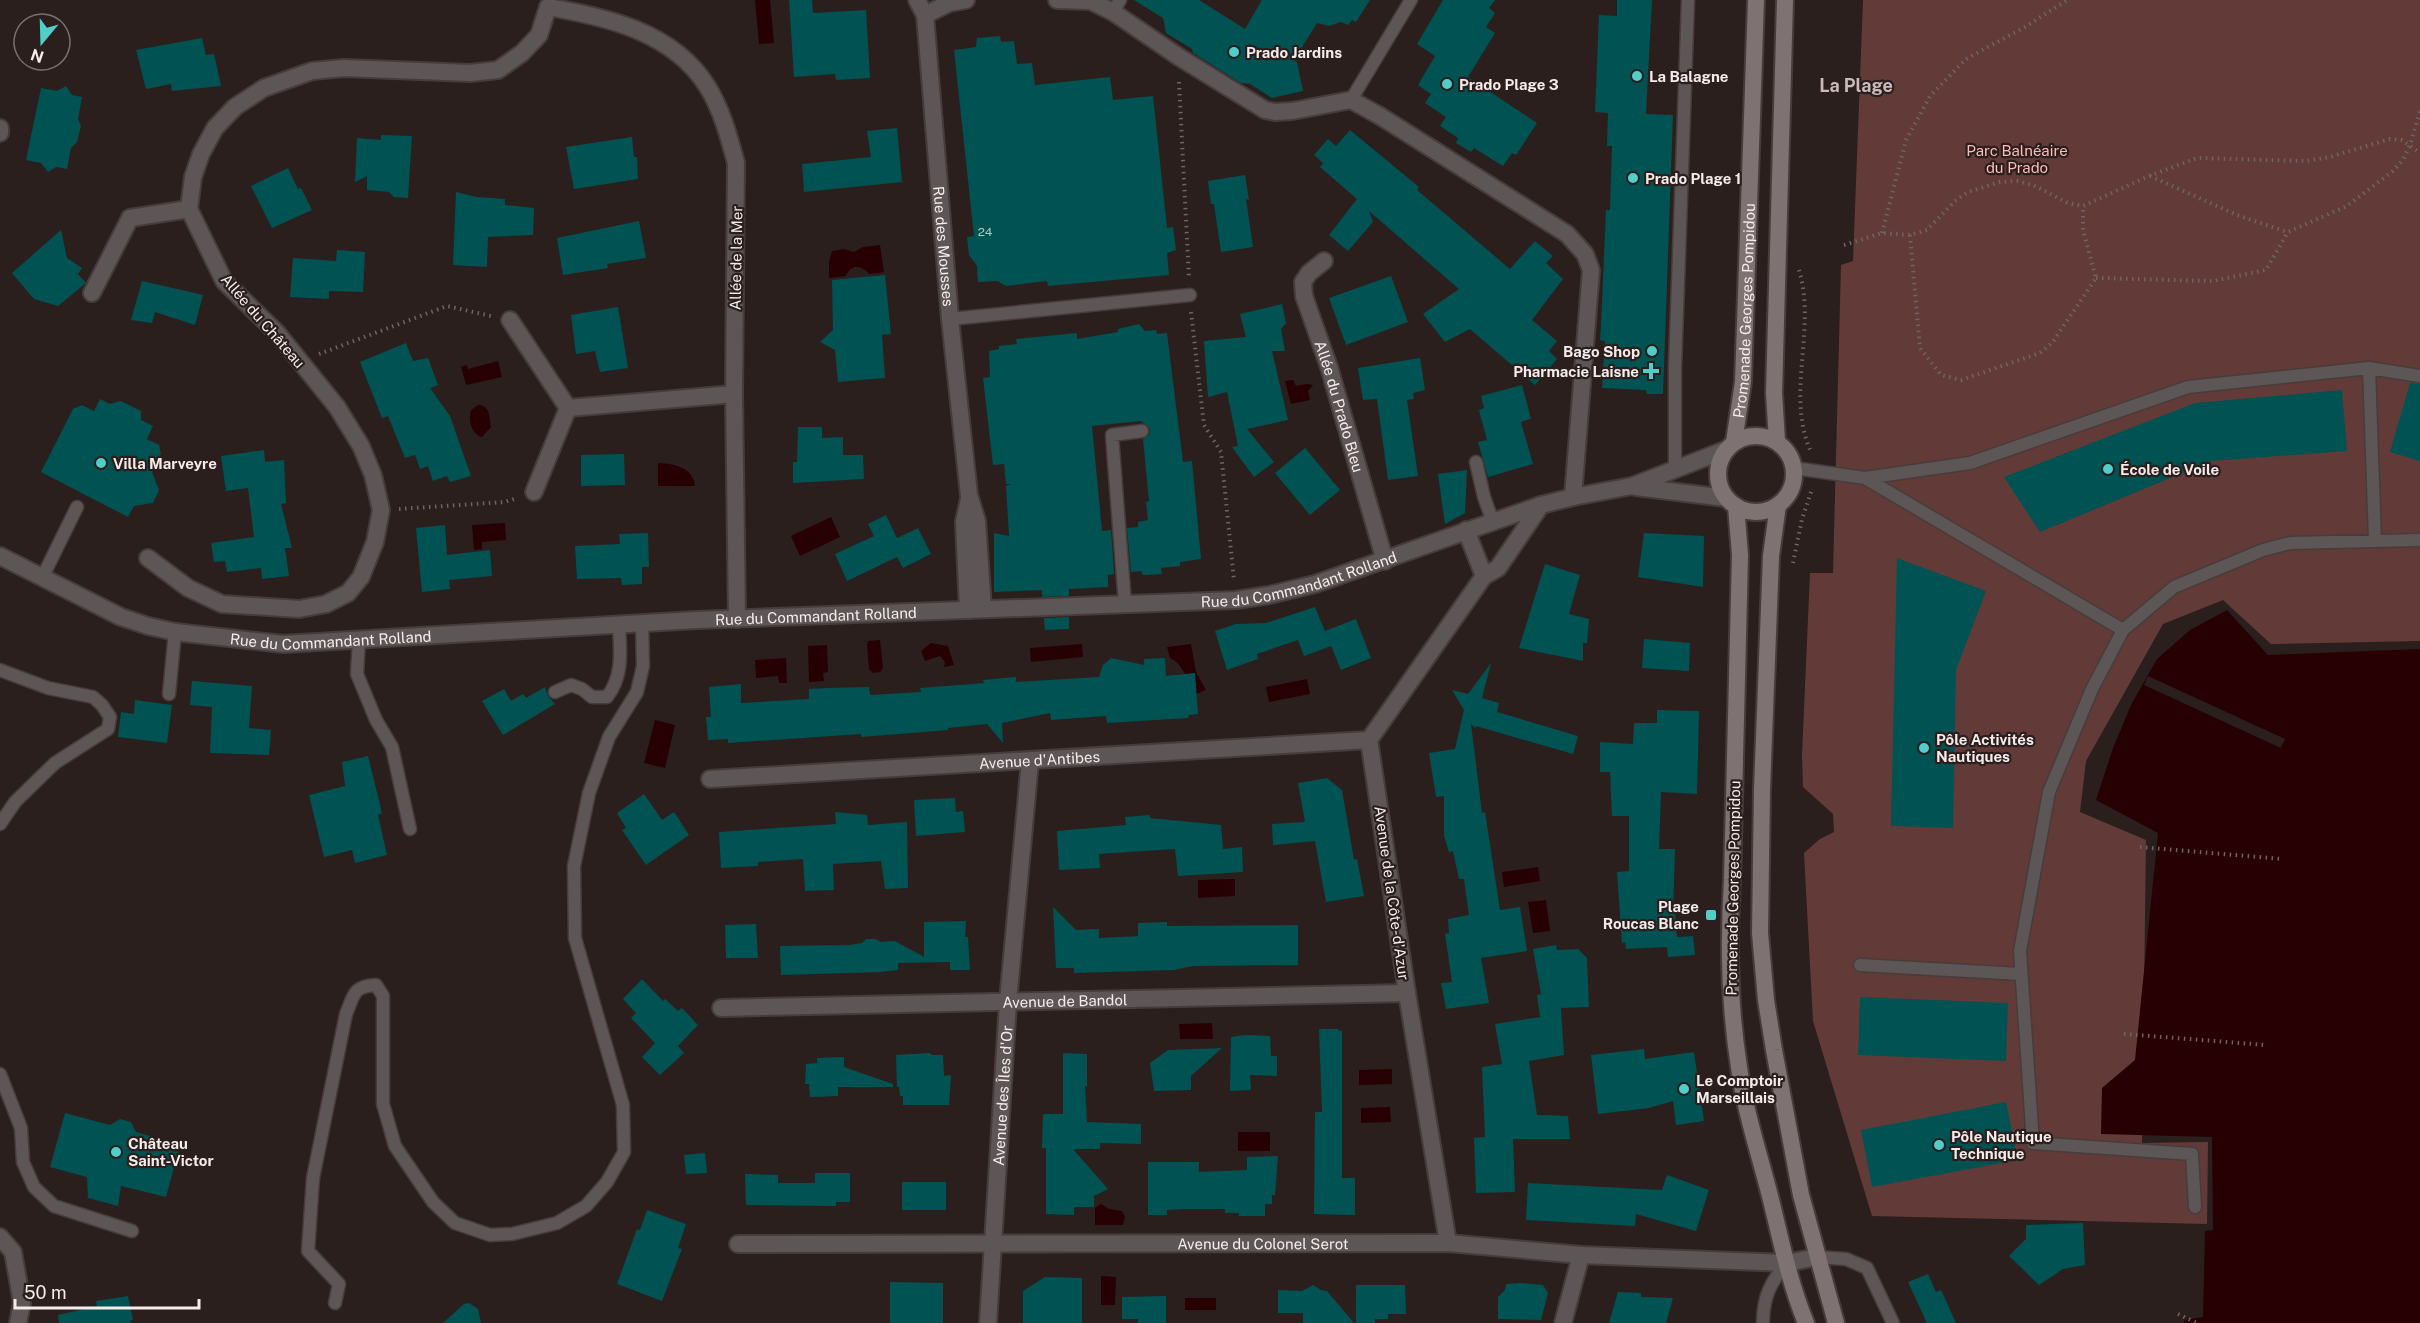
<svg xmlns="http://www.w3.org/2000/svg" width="2420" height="1323" font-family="'Public Sans',sans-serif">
	<rect width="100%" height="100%" fill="#2b1f1e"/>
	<!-- green -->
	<path fill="#623b39" d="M1863 0H2420V641L2271 644 2223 600 2163 624 2086 761 2080 812 2146 840 2142 1143 2208 1142 2207 1224 1872 1216 1813 1021 1804 853 1820 839 1834 832 1833 814 1803 787 1802 756 1810 573H1833L1841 265 1853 261Z"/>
	<!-- water -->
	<path fill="#270003" d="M755 0H770L774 43 759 44Z
		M880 245 884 272 869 274C862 266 851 263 846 276L829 278V262L832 251 844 249 854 252 863 247Z
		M498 361 502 377 466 385 461 367 467 365 468 369Z
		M1293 380 1296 386 1307 384 1313 385 1308 391 1310 400 1291 404 1285 381Z
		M478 405C491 406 489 417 491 427L482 437C471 434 468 420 471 410Z
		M658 463C675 464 693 467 695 486H658Z
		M831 517 840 537 800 556 791 536Z
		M505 523 506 540 482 542V549L474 550 472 525Z
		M2227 610 2268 655 2420 649V1323H2184V1320L2203 1317 2205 1231 2213 1230 2212 1137 2101 1134 2102 1088 2135 1060 2158 833 2096 800 2113 748 2131 705 2157 659 2190 630Z
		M880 640 883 668 880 672 873 673 869 669 867 645 868 641Z
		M931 643 948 646 954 665 944 667 945 662 940 656 925 661 921 651Z
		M1082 644 1083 657 1031 662 1030 648Z
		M1191 644 1196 672 1206 690 1196 694 1193 690 1197 684C1195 681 1192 679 1189 677 1180 670 1182 664 1170 658L1167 647Z
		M827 645 828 672 823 673 824 681 809 682 808 646Z
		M786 658 787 683H779L778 676 756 678 755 660Z
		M1307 679 1310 694 1269 702 1266 687Z
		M655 720 675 725 665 768 644 763Z
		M1538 867 1540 881 1504 887 1502 872Z
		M1235 879V896L1198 898V880Z
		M1546 900 1550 931 1533 933 1528 902Z
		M1212 1023 1213 1039H1180L1179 1024Z
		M1392 1069V1084L1359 1085V1070Z
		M1390 1107 1391 1122 1361 1123V1108Z
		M1238 1132H1270V1151H1238Z
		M1101 1204 1109 1209 1122 1211 1125 1217 1123 1225H1095V1208Z
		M1101 1276 1116 1277 1115 1305H1101Z
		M1185 1298H1216V1310H1185Z"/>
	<!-- pier -->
	<path fill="#2b1f1e" d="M2148 676 2285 739 2281 748 2144 685Z"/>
	<!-- building -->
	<path fill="#005352" d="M789 0H812L813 13 866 10 870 78 836 80 835 74 794 77Z
		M1134 0H1199L1245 29 1262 0H1370L1356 22 1352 20 1348 25 1341 22 1329 26 1317 23 1294 60 1297 62 1303 91 1272 98 1250 84 1241 83 1193 53 1192 49 1166 33 1163 18Z
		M1443 0H1495L1489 8 1495 13 1486 27 1495 33 1468 77 1537 123 1516 155 1512 153 1503 166 1474 148 1471 152 1456 143 1458 138 1440 126 1446 117 1425 103 1431 94 1418 85 1435 56 1417 44Z
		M1617 0H1652L1646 114 1673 115 1663 394H1647L1646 390 1602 388 1605 341 1600 340 1601 327 1606 210H1610L1612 146H1607L1608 113 1595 112 1599 15 1617 16Z
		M1000 36 1001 42 1014 41 1017 64 1032 63 1035 85 1110 77 1113 100 1153 96 1167 228 1173 227 1176 250 1167 253 1169 275 1048 286 1047 281 1006 286 997 281 978 282 977 266 969 255 967 237 974 236 954 50 976 47 977 38Z
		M202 38 206 55 214 54 221 86 172 91 171 84 146 89 136 50Z
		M66 86 72 95 82 97 78 119 81 126 77 142 71 148 67 169 56 167 48 172 41 163 26 160 41 88 57 91Z
		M897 128 902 182 804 192 802 164 871 157 867 131Z
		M1350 130 1419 187 1417 190 1510 269 1535 241 1553 256 1546 263 1563 279 1532 320 1557 341 1549 351 1557 359 1535 385 1470 329 1445 342 1423 314 1459 289 1369 211 1373 222 1348 251 1329 235 1357 199 1320 167 1323 163 1314 155 1328 139 1336 146Z
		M381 135 412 136 408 198 394 197 389 192 367 190V176L355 182 357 138 381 140Z
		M632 137 634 157H637L638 179 574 189 566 147Z
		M288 168 298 189 301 188 312 210 272 228 251 186Z
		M1245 175 1249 200 1246 199 1253 247 1221 252 1214 204H1211L1208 181Z
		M456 192 477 197 505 199V205L534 208 533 235 488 237 487 267 453 265Z
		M639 221 646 258 607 264 608 268 563 275 557 238Z
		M61 230 67 258 82 268 78 274 86 283 58 306 34 299 12 273Z
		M337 250 365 252 363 292 329 291V299L290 297 293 258 336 261Z
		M885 275 891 334 882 335 885 378 838 382 835 350 820 342 833 330 832 280Z
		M1391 276 1408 322 1346 345 1329 298Z
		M142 281 203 295 195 325 155 312 152 323 131 320Z
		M1282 304 1286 323 1281 329 1285 351H1272L1288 420 1247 429 1274 462 1254 477 1232 447 1238 446 1227 392 1208 397 1204 341 1246 337 1240 314Z
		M618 307 628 368 600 372 595 351 576 354 571 315Z
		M1139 324 1145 331 1156 330 1157 334 1167 333 1183 462 1192 461 1201 559 1180 562V566L1161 568 1162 574 1143 575 1141 571 1131 572 1127 528 1138 527V522L1148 520 1146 502 1149 501 1143 439 1149 435 1150 429 1141 421 1092 426 1102 531 1111 530 1114 574 1108 575V587L1069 589V596L1042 597V590L994 592V533L1009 536 1006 486 1011 484H1006L1004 464 993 465 983 378 990 377 989 351 999 349V346L1017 344 1016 339 1077 333V339L1118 332V329Z
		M406 343 413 361 428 358 438 385 430 388 450 416 471 476 450 482 447 476 433 481 428 466 420 469 415 455 405 458 388 416 382 418 360 362Z
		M1420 358 1425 390 1413 393 1414 399 1407 400 1418 476 1388 480 1377 399 1363 400 1358 368Z
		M2410 383 2420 384V461L2390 452Z
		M1522 385 1531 419 1521 422 1533 464 1488 477 1478 442 1487 440 1479 410 1484 408 1481 396Z
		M2342 390 2347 451 2211 461 2040 532 2004 477 2195 403Z
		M100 399 110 404 121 401 141 411V420L153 426 147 439 159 445 161 454 152 472 159 490 153 503 134 506 128 517 41 472 73 409 82 405 94 411Z
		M798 427H822V438L843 437V455H863L864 479 793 483V462H797Z
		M1305 448 1340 490 1310 515 1275 473Z
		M264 450 265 462 284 460 286 503 281 504 292 548H285L289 576 262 579 261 568 227 572 225 561 214 562 211 543 254 537 248 488 226 491 221 456Z
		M624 454 625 485 581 486V455Z
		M1467 470 1465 513 1445 524 1438 474Z
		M886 515 897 538 918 528 931 554 903 568 897 557 847 581 835 554 874 536 868 524Z
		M445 525 447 555 490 550 492 576 449 580 450 589 422 592 416 528Z
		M648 533 649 567H642V584L622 585 621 578 577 579 575 546 620 544 619 534Z
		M1644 533 1704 536 1703 587 1638 577Z
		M1897 558 1986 591 1956 670 1953 828 1891 826Z
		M1545 564 1580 575 1569 614 1589 619 1587 643H1583V661L1519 648Z
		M1315 607 1331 646 1304 656 1298 640 1257 654 1258 659 1227 670 1215 631 1236 624 1266 623Z
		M1069 617V629L1045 630 1044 618Z
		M1356 619 1371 658 1341 670 1325 631Z
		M1644 639 1690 643 1689 671 1642 668Z
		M1111 658 1144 665V659L1165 658 1166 676 1195 673 1198 714 1189 715 1188 718 1107 723 1106 716 1051 720 1050 713 1002 723 1003 743 987 724 948 728V730L861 737V734L728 743V739L708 740 706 717H711L709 687 741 684V703L809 699V689L827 688 869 687 870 695 921 692 920 688 984 683 983 680 1016 677V682L1099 677 1103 665Z
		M1491 663 1482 698 1499 703 1497 712 1578 736 1573 754 1476 726 1475 728 1471 724 1482 813 1485 812 1500 910 1520 907 1527 951 1481 958 1489 1003 1446 1009 1441 983 1452 982 1445 934 1449 933 1448 919 1469 915 1464 879H1459L1453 851 1449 852 1444 836V796L1436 797 1429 753 1455 749 1464 710 1452 690 1468 694Z
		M192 681 252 686 249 728 271 730 269 755 210 753 212 707 190 705Z
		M545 687 548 696 555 704 503 735 482 701 504 689 511 701 523 694 526 698Z
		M135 700 172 705 167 743 118 737 121 712 134 714Z
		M1657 710 1699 711 1697 794 1661 792 1659 849H1675L1673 912H1675L1677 937 1693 936 1695 955 1668 957 1667 947 1626 949 1625 942 1622 943 1617 872 1629 871V816H1612L1610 772H1600V742L1633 744 1634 723H1657Z
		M368 756 382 813 378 815 387 855 355 863 352 850 324 857 309 795 345 786 342 762Z
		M1327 778 1342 790 1354 860 1357 859 1364 896 1326 902 1315 841 1273 845 1272 824 1305 822 1298 783Z
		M644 794 662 820 674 812 689 835 646 865 622 830 626 828 617 813Z
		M955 798 956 812 963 811 965 832 916 836 914 800Z
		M835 812 867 815 868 825 907 822 908 888 885 889 881 861 833 864 834 890 805 891 803 859 758 862V866L721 868 719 832 836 824Z
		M1150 815V818L1221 825 1223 849 1242 847 1243 872 1178 876 1175 849 1099 854 1100 868 1059 870 1057 831 1126 825 1125 817Z
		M1053 907 1076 930 1099 929V938L1138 936V923L1167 922V926L1298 925V965L1193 966 1174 970 1074 973V968H1056Z
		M966 921 965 937H968L970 970H950V962L898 963V970L881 972 781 975 780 946 849 945 862 943 866 939H876L880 942 895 941 924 957V922Z
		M756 924 758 958H726L725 925Z
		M1556 945 1557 950 1578 949 1587 958 1589 1007 1561 1008 1564 1055 1529 1061 1537 1115 1568 1116 1570 1139H1513L1515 1192 1476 1193 1474 1138 1485 1137 1482 1067 1502 1064 1495 1024 1540 1017 1537 995 1541 994 1533 949Z
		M642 979 663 1001 665 999 678 1011 682 1008 698 1025 678 1046 684 1053 660 1075 642 1057 655 1043 631 1018 636 1013 623 999Z
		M1860 997 2008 1003 2006 1061 1858 1055Z
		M1319 1029H1338L1339 1031H1342V1178H1355V1215L1314 1214 1315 1112H1322Z
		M1245 1035 1270 1036 1271 1056H1277V1076L1250 1075 1251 1090 1230 1091 1231 1037Z
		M1222 1048 1191 1076V1090L1154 1091 1150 1063 1168 1050Z
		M1644 1049 1645 1059 1694 1052 1704 1121 1676 1125 1673 1101 1649 1108 1598 1114 1591 1055Z
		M930 1053 931 1055H943L944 1076 951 1075 949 1105H903V1096H900L899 1087H897L896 1055Z
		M1063 1053 1087 1054V1086H1085L1087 1122 1141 1124V1144L1100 1143V1149H1073L1108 1189 1094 1196V1207H1074V1215L1046 1214V1148H1042L1043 1114H1063Z
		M844 1057V1067L893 1084V1087H838V1096L810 1097 809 1084H805L806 1064 817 1063V1058Z
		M2006 1102 2018 1160 1872 1187 1861 1130Z
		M65 1113 110 1125 120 1119 131 1122 136 1132 180 1145 166 1197 121 1186 118 1206 88 1198 87 1177 50 1167Z
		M705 1153 707 1173 686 1174 684 1155Z
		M1278 1156 1275 1195H1272V1204H1265V1216H1239V1213H1225V1209H1185L1167 1210V1215H1148V1162H1199V1172L1247 1170V1157Z
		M815 1173H850V1202H836V1206L746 1205 745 1174 778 1175V1183H815Z
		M1667 1175 1709 1190 1696 1231 1636 1214 1635 1226 1526 1220 1528 1183 1662 1190Z
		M902 1182H946V1210H902Z
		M647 1210 686 1224 678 1248 682 1249 662 1301 617 1284 637 1229 640 1230Z
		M2083 1223 2085 1265 2063 1269 2039 1285 2009 1256 2026 1239V1225Z
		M1928 1274 1936 1292 1941 1290 1956 1323H1927L1908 1282Z
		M1045 1277 1082 1278V1323H1023V1291Z
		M890 1282 943 1283V1323H890Z
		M1521 1283 1543 1285 1548 1293 1541 1320 1498 1319V1297L1505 1290 1506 1284Z
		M1313 1285 1321 1290 1327 1291 1354 1323H1303V1313H1278V1290L1302 1291Z
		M1356 1285H1405L1406 1314H1388V1319H1375V1323H1356Z
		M1618 1292 1641 1293V1297L1673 1298 1666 1323H1609Z
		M128 1296 133 1320H130L131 1323H59L58 1315 97 1306 96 1301Z
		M1166 1296V1323H1138V1319H1122V1297Z
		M469 1303 478 1309 481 1323H443L464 1304Z"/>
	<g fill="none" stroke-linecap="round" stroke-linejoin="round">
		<!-- service casing -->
		<g stroke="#473c3b" stroke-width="15">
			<path id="service" d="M1113 12 1120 0
				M1351 100 1411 0
				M950 319 1190 295
				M2369 368 2375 541
				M1476 462 1484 497 1493 522
				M1794 468 1865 478 2123 630
				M1675 469V367L1688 0
				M1865 478 1970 463 2188 387 2369 368 2420 376
				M42 578 77 507
				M1125 604 1112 435 1142 431
				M359 639 357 674 376 720 392 747 410 829
				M0 670 48 688 93 697 102 705 110 717 108 729 55 763 15 802 0 824
				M555 692 571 685 582 689 592 697H607C624 675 620 650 619 624
				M169 694 175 632
				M1860 965 2021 974
				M0 1074 21 1128 23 1162 34 1187 54 1206 132 1231
				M2195 1207 2192 1154 2033 1143 2020 951 2049 792 2092 689 2123 630 2174 587 2263 550 2290 543 2420 540
				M1817 1257 1846 1259 1867 1268 1893 1323
				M335 1303 339 1284 308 1251 313 1178 346 1014C354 995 353 986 376 985L383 996V1104L395 1146 433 1202 455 1223 490 1235 512 1234 557 1223 586 1206 607 1182 624 1152 623 1105 575 938 574 866 589 793 609 737 637 692 643 666 642 623
				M1763 1323C1763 1298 1770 1282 1787 1263"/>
		</g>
		<!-- minor casing -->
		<g stroke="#473c3b" stroke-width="20">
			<g id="minor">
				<path id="s1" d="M917 0 925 15 950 319 969 495 977 521 983 609"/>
				<path d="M1057 0 1091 1 1113 12 1179 57 1265 110 1275 112 1292 111 1351 100 1380 116 1567 234 1585 254 1591 270 1573 497"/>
				<path d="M548 7C607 17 673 32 707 86 722 110 729 137 736 163L734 394 737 619"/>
				<path d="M925 15 949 3 966 0"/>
				<path d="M0 128V133"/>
				<path id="s2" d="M1324 261 1309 273 1303 282 1304 296 1329 367 1385 561"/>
				<path d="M92 293 130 218 189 209"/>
				<path d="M510 320 568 408 734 394"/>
				<path d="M534 492 568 408"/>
				<path d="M1466 530 1484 576"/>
				<path d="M148 558 188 588 222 604 299 609 326 604 348 593 361 577 375 542 381 510 373 475 361 446 337 407 278 334 224 281 189 209 193 177 201 154 215 128 235 107 264 88 312 71 344 68 470 73 498 70 522 53 539 35 548 7"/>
				<path d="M968 610 964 522 969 499"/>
				<path id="s3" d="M710 779 1369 740"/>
				<path id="s4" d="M721 1008 1407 993"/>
				<path d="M0 1237 13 1252 22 1303 18 1323"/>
				<path d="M1448 1243 1407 993 1369 740 1484 576 1498 568 1541 505"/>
				<path id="s5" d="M738 1244 1448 1243 1581 1255 1787 1263 1817 1257"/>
				<path id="s6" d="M988 1323 1008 1002 1030 761"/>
				<path d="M1563 1323 1581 1255"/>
			</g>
		</g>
		<!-- tertiary casing -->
		<g stroke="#473c3b" stroke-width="20">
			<g id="tertiary">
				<path d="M1636 487 1726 498"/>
				<path id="s7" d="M0 556 121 617 148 626 175 632 283 644 696 620 1236 600 1269 595 1315 584 1541 505 1573 497 1632 486 1725 450"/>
			</g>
		</g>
		<!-- secondary casing -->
		<g stroke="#473c3b" stroke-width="20">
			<g id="secondary">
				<circle cx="1756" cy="474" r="38"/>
				<path d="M1777 441 1774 393 1785 0"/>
				<path id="s8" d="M1734 442 1743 382 1756 0"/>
				<path d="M1778 505 1771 556 1762 789 1760 933 1766 1000 1774 1050 1801 1195 1836 1323"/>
				<path d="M1736 506 1740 555 1732 880C1728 943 1729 1004 1739 1067 1745 1112 1760 1156 1771 1200 1781 1241 1790 1284 1806 1323"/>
			</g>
		</g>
		<!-- path -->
		<path stroke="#6f6463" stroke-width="4" stroke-dasharray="1.5 4.5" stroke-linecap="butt" d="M1179 82 1189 278
			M2150 176 2237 215 2287 232
			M1882 233 1906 140 1930 96 1966 59 2025 27 2067 0
			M1910 235 1920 348 1941 375 1961 380 2040 353 2052 343 2096 278 2083 230V206
			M1844 245 1882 233 1910 235 1927 230 1955 201 1968 192 2000 182 2017 181 2033 185 2068 203 2083 206 2149 176 2197 158 2306 161 2330 157 2390 139 2402 140 2420 153
			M1799 270C1817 329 1785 395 1811 452
			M2096 278 2213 281 2266 270 2288 232 2347 206 2393 171 2403 160 2410 145 2420 111
			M1191 312 1204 425 1221 452 1234 580
			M319 354 447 306 491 316
			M399 509 505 502 517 498
			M1793 563 1802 519 1812 489
			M2140 847 2282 859
			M2124 1034 2266 1045
			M2178 1314 2197 1323"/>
		<!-- service -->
		<use href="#service" stroke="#5d5656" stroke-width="12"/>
		<!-- minor -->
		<use href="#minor" stroke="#5d5656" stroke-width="16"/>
		<!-- tertiary -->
		<use href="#tertiary" stroke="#5d5656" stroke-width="16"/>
		<!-- secondary -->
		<use href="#secondary" stroke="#7e7372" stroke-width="16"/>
	</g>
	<!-- markers -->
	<g fill="#53cdca" stroke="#2b1f1e" stroke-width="2">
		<circle cx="1234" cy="52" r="6"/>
		<circle cx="1637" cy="76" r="6"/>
		<circle cx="1447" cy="84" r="6"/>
		<circle cx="1633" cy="178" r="6"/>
		<circle cx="1652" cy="351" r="6"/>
		<path d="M1648 362h6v6h6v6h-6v6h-6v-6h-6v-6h6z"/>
		<circle cx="101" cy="463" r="6"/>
		<circle cx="2108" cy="469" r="6"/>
		<circle cx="1924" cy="748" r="6"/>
		<rect x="1705" y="909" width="12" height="12" rx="3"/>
		<circle cx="1684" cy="1089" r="6"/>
		<circle cx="1939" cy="1145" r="6"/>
		<circle cx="116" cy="1152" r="6"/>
	</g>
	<g text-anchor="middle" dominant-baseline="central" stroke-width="4.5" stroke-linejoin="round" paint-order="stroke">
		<!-- number labels -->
		<g font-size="12" fill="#b7c5c4">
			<text x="985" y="232">24</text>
		</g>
		<!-- poi labels -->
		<g font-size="15" font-weight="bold" fill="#f4ebea" stroke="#2b1f1e" text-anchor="start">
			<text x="1246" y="52">Prado Jardins</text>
			<text x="1649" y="76">La Balagne</text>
			<text x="1459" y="84">Prado Plage 3</text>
			<text x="1645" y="178">Prado Plage 1</text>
			<text x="1640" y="351" text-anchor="end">Bago Shop</text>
			<text x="1639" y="371" text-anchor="end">Pharmacie Laisne</text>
			<text x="113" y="463">Villa Marveyre</text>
			<text x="2120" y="469">École de Voile</text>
			<text x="1936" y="739">Pôle Activités<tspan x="1936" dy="17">Nautiques</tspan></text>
			<text x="1699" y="906" text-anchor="end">Plage<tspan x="1699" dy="17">Roucas Blanc</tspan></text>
			<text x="1696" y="1080">Le Comptoir<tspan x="1696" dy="17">Marseillais</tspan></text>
			<text x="1951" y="1136">Pôle Nautique<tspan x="1951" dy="17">Technique</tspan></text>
			<text x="128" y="1143">Château<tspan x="128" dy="17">Saint-Victor</tspan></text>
		</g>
		<!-- park labels -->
		<g font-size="15" fill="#febab6" stroke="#2b1f1e">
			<text x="2017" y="150">Parc Balnéaire<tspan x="2017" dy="17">du Prado</tspan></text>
		</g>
		<!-- street labels -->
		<g font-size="15" fill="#f4ebea" stroke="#2b1f1e">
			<text stroke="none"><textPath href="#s1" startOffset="249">Rue des Mousses</textPath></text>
			<text transform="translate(736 258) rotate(-89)">Allée de la Mer</text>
			<text stroke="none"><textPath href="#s8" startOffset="132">Promenade Georges Pompidou</textPath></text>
			<text transform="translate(263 321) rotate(49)">Allée du Château</text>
			<text stroke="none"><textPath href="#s2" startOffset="160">Allée du Prado Bleu</textPath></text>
			<text stroke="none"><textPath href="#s7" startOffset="1320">Rue du Commandant Rolland</textPath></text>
			<text stroke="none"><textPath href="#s7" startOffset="834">Rue du Commandant Rolland</textPath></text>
			<text stroke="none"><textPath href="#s7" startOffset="348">Rue du Commandant Rolland</textPath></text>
			<text stroke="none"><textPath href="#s3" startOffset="330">Avenue d'Antibes</textPath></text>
			<text transform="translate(1733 888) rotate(-89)">Promenade Georges Pompidou</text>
			<text transform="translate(1392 893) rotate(82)">Avenue de la Côte-d'Azur</text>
			<text stroke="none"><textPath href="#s4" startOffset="344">Avenue de Bandol</textPath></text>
			<text stroke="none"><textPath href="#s6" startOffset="228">Avenue des Îles d'Or</textPath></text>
			<text stroke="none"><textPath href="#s5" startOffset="525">Avenue du Colonel Serot</textPath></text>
		</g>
		<!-- quarter labels -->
		<g font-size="18" font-weight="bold" fill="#cbbab9" stroke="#2b1f1e">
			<text x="1856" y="85">La Plage</text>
		</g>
	</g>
	<!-- north arrow -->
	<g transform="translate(42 42) rotate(199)"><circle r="28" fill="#2b1f1e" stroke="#7b7170" stroke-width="1.5"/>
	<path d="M0-4.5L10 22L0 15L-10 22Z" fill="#53cdca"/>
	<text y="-9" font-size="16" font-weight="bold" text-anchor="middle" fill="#f4ebea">N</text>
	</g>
	<!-- scale -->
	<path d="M15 1299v9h184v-9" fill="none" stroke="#f4ebea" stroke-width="3"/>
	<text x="24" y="1299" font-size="18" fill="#f4ebea" stroke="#2b1f1e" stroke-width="4.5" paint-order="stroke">50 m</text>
</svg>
